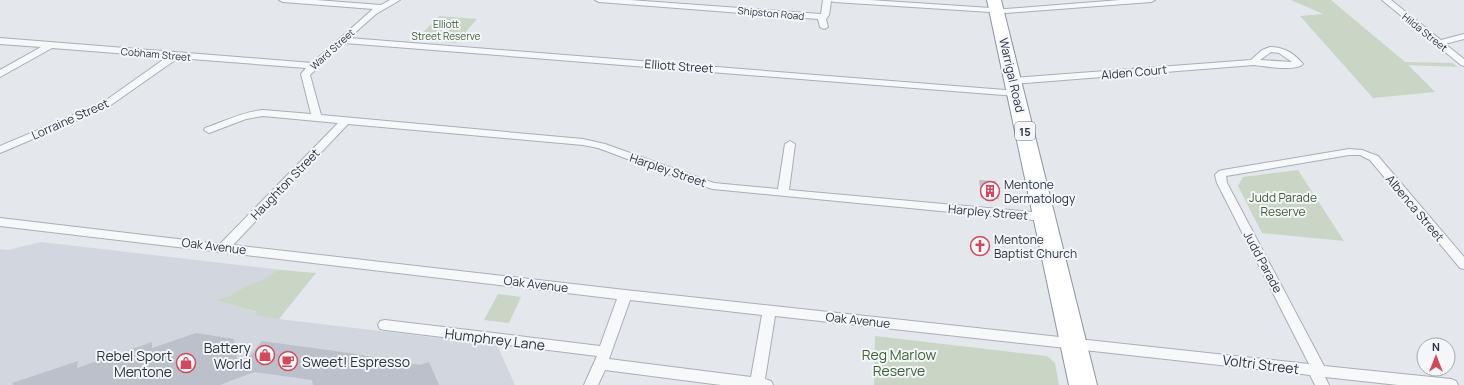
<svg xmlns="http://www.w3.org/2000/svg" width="1464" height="385" font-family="Manrope,sans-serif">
	<rect width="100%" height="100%" fill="#e4e7ec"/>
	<!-- built -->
	<path fill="#d2d6de" d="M41 242 300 272 217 300 279 319 497 345 515 385H0V249L8 250Z"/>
	<!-- green -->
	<path fill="#c9d6c5" d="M1291 0H1331L1405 62 1453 63 1457 67 1408 65 1435 92 1373 98 1300 16 1323 14Z
		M439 16 477 19 456 43 416 40Z
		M1298 170 1344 241 1262 233 1238 186 1243 177Z
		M279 270 316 273 279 319 256 315 257 312 216 300 231 295 251 284 261 281Z
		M498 294 521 297 509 323 484 320Z
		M875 336 1047 356 1055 363 1059 385H874Z"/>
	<!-- building -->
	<path fill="#bbc0ca" d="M979 180 996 181 999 199 981 198Z
		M196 333 234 339 239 370 262 341 349 353 420 365 429 362 439 385H313L312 380 254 372 220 385H13L12 383 78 361 77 368 152 342V348Z"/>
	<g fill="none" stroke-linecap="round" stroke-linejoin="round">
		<!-- street casing -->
		<g stroke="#a9aeb7" stroke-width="2">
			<path id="street" d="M279 0H316L381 5 390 0H400L376 14 349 38 1019 91 1021 93 1019 95 1016 96 344 43 310 75 321 115 583 139 605 144 714 183 778 189 785 144 790 141 795 144 789 190 1044 213 1048 214 1050 217 1048 220 1044 221 713 189 695 184 598 148 583 145 348 124 233 245 625 290 1309 364 1217 183 1215 175 1219 171 1223 170 1349 149 1362 150 1378 156 1464 257V269L1460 268 1370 160 1360 155H1349L1226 176 1227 183 1324 366 1451 379 1456 381 1458 385H1398L1325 377 1329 385H1315L1310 375 775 316 765 379 771 381 773 385H721L605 370 598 385H584L597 356 385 330 380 329 378 325 380 321 385 320 600 346 617 299 0 226V218L220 244 338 123 263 116 246 119 209 133 204 130 205 128C225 121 243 112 263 110L311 114 301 74 306 68 178 58 108 107 0 153V146L102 103 167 57 52 48 0 77V70L41 47 0 44V38L312 63 373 9 283 2ZM630 300 762 315 751 377 609 359Z
				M595 0H630L821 14 823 0H870L1006 9 1120 0H1155L1151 2 1006 13 834 2 831 1 829 15 826 19 828 27 824 29 820 27 818 19 599 2Z
				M1382 0H1391L1441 40 1464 34V39L1445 44 1464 59V66L1461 65Z
				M1270 47C1284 47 1295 54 1303 64 1295 72 1265 66 1254 65L1013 84 1008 81 1013 78 1251 60 1262 50ZM1271 52 1279 53 1292 62 1260 60Z"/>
		</g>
		<!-- highway casing -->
		<g stroke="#8b94a3" stroke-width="2">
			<path id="highway" d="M987 0H1001L1097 385H1069Z"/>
		</g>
		<!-- street -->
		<use href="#street" fill="#f7f8fa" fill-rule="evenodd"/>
		<!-- highway -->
		<use href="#highway" fill="#fff" fill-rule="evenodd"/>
	</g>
	<!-- icons -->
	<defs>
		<g id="building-ring" transform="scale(1)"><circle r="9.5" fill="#f4f6f9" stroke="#d1495b" stroke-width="1.5"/><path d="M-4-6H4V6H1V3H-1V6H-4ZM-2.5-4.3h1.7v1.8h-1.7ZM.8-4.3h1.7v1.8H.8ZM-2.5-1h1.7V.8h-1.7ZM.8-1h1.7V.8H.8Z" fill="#d1495b"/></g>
		<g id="church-ring" transform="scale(1)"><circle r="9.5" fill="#f4f6f9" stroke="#d1495b" stroke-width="1.5"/><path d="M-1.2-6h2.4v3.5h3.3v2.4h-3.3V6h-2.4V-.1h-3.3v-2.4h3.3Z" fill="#d1495b"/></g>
		<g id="shop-ring" transform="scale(1)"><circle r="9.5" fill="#f4f6f9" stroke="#d1495b" stroke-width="1.5"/><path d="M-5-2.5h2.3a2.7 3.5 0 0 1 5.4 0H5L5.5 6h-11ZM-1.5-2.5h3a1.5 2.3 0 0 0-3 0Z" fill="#d1495b"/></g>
		<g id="cafe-ring" transform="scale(1)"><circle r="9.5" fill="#f4f6f9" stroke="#d1495b" stroke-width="1.5"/><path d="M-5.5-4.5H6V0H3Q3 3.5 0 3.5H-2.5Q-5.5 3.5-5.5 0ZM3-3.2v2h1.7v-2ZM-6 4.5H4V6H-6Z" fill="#d1495b"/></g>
	</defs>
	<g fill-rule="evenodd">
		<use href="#building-ring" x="990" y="191"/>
		<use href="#church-ring" x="980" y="246"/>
		<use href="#shop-ring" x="265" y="355"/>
		<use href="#cafe-ring" x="288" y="361"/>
		<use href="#shop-ring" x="186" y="363"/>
	</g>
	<g text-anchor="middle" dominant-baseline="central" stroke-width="4" stroke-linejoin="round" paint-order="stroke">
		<!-- far-street labels -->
		<g font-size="10" fill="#2b3445" stroke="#f4f6f9">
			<text transform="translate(771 13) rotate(5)">Shipston Road</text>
			<text transform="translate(1425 32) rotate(39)">Hilda Street</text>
			<text transform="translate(332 49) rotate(-42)">Ward Street</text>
			<text transform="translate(156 54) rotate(5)">Cobham Street</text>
		</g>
		<!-- far-park labels -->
		<g font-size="10" fill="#3f6138" stroke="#f4f6f9">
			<text x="446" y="24">Elliott<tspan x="446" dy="12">Street Reserve</tspan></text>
		</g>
		<!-- shield labels -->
		<rect fill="#f4f6f9" stroke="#676e7b" stroke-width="1" x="1015" y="122" width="20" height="18" rx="3"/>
		<g font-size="11" font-weight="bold" fill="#2b3445">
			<text x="1025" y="131">15</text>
		</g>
		<!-- street labels -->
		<g font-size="12" fill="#2b3445" stroke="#f4f6f9">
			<text transform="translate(679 66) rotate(4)">Elliott Street</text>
			<text transform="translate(1134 72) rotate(-5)">Alden Court</text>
			<text transform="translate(1012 75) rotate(77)">Warrigal Road</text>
			<text transform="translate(70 119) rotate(-24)">Lorraine Street</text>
			<text transform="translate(668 170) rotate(19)">Harpley Street</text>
			<text transform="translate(285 184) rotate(-46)">Haughton Street</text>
			<text transform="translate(1415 208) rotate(50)">Albenca Street</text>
			<text transform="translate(988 212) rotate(5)">Harpley Street</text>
			<text transform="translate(214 246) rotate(7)">Oak Avenue</text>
			<text transform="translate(1263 262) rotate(62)">Judd Parade</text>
			<text transform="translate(536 284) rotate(7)">Oak Avenue</text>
			<text transform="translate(858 320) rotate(6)">Oak Avenue</text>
		</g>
		<!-- poi labels -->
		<g font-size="12" fill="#2b3445" stroke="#f4f6f9" text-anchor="start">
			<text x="1004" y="184">Mentone<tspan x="1004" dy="14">Dermatology</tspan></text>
			<text x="994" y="239">Mentone<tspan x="994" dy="14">Baptist Church</tspan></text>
		</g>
		<!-- park labels -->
		<g font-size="12" fill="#3f6138" stroke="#f4f6f9">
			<text x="1283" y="197">Judd Parade<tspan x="1283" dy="14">Reserve</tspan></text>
		</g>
		<!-- near-street labels -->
		<g font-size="14" fill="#2b3445" stroke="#f4f6f9">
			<text transform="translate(495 339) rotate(7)">Humphrey Lane</text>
			<text transform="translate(1261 364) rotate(7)">Voltri Street</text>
		</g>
		<!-- near-poi labels -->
		<g font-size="14" fill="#2b3445" stroke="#f4f6f9" text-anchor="end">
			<text x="251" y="347">Battery<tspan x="251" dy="16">World</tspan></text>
			<text x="172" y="355">Rebel Sport<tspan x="172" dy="16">Mentone</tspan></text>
			<text x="302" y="361" text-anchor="start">Sweet! Espresso</text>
		</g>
		<!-- near-park labels -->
		<g font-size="14" fill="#3f6138" stroke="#f4f6f9">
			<text x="899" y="354">Reg Marlow<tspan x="899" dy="16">Reserve</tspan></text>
		</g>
	</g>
	<!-- north arrow -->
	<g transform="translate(1436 357)"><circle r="19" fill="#f4f6f9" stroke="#a4a8b1"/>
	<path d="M0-3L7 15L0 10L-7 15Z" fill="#d1495b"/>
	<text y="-6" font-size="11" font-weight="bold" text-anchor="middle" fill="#2b3445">N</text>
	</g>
</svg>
